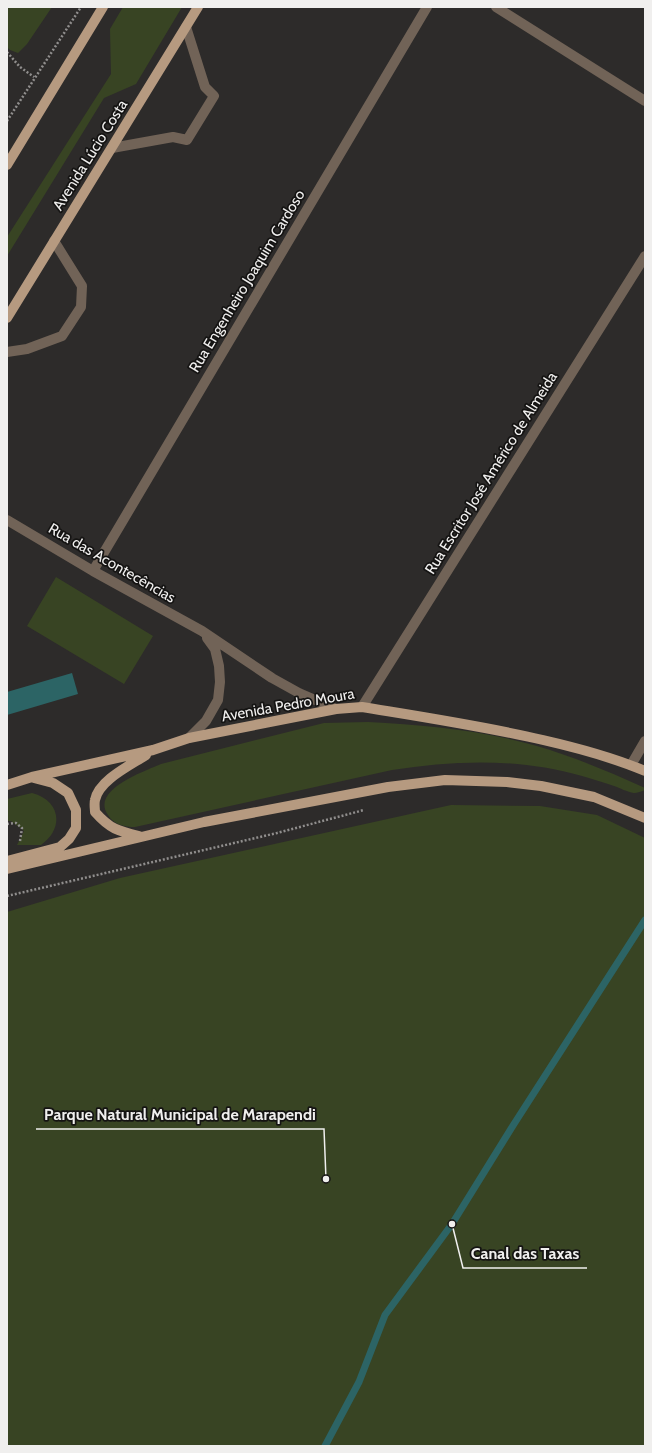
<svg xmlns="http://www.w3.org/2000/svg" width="652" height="1453" font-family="Cabin,sans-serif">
	<rect width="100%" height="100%" fill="#2d2b2a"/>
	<!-- green -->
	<path fill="#384423" d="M7 7H52L27 44 18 53 10 50 7 47Z
		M123 7H182L136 84 104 98 7 256V237L111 74 110 29Z
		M56 577 153 636 124 684 27 626Z
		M368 722C425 725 481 730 537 746 574 757 610 772 645 788V790C642 791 637 793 634 793 627 792 620 788 614 786 603 782 592 779 582 776 518 758 456 760 392 770L135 827C125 827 114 825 108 815 90 790 145 771 161 764L324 723Z
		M32 793C60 800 65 828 41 845H17L24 831 11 821H7V799Z
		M451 805 540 806 597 815 645 838V1446H7V912L120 878Z"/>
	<!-- water -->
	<path fill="#2c6465" d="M72 673 78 694 7 715V692Z"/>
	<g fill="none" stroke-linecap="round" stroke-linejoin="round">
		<!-- stream -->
		<path stroke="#2c6465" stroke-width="7" d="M325 1446 359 1382 385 1315 452 1224 514 1124 645 920"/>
		<!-- path -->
		<path stroke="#908e8d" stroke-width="2.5" stroke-dasharray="2 2" stroke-linecap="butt" d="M7 52 20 67 34 77
			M7 121 81 7
			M7 824 16 823 22 828 20 841
			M7 896 277 833 364 810"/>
		<!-- minor -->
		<path stroke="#716357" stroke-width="10" d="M496 7 645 101
			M112 148 173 137 187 140 214 96 205 87 186 27
			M7 352 27 349 62 336 81 307 82 286 54 241
			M7 520 93 571 202 631 272 678 299 693 336 709
			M93 571 427 7
			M362 707 645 256
			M189 738 206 721 218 700 220 682 219 666 215 649 207 638
			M631 765 645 741"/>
		<!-- major -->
		<path stroke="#b69a80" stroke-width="10" d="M7 165 103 7
			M7 318 198 7
			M7 785 32 777 153 750 189 738 336 709 362 707C423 717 483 726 543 740 578 748 612 757 645 771
			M139 836C118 831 110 829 95 812 95 809 94 804 95 800 99 780 131 765 146 755
			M7 861 60 847 69 839 76 828V810L68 793 53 783 34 778
			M7 869 204 822 388 787 445 780 507 782 541 786 594 797 645 818"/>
	</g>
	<g text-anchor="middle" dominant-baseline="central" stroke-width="3.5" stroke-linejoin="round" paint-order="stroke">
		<!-- street labels -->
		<g font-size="15" fill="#f0efee" stroke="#151413">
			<text transform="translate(90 155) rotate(-58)">Avenida Lúcio Costa</text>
			<text transform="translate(247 281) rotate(-59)">Rua Engenheiro Joaquim Cardoso</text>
			<text transform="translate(491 473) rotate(-58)">Rua Escritor José Américo de Almeida</text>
			<text transform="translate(112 563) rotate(30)">Rua das Acontecências</text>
			<text transform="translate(288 705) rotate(-10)">Avenida Pedro Moura</text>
		</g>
	</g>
	<!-- callouts -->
	<path fill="none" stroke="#f0efee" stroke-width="1.5" d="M326 1179L324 1129H36M452 1224L463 1268H587"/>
	<g fill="#f0efee" stroke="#151413" stroke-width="1.5">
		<circle cx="326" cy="1179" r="4"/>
		<circle cx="452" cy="1224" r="4"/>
	</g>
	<g font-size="16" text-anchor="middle" font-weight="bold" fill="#f0efee" stroke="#151413" stroke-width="3.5" stroke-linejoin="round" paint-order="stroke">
		<text x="180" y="1120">Parque Natural Municipal de Marapendi</text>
		<text x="525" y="1259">Canal das Taxas</text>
	</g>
	<!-- border -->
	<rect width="652" height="1453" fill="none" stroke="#f0efee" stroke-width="16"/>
</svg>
